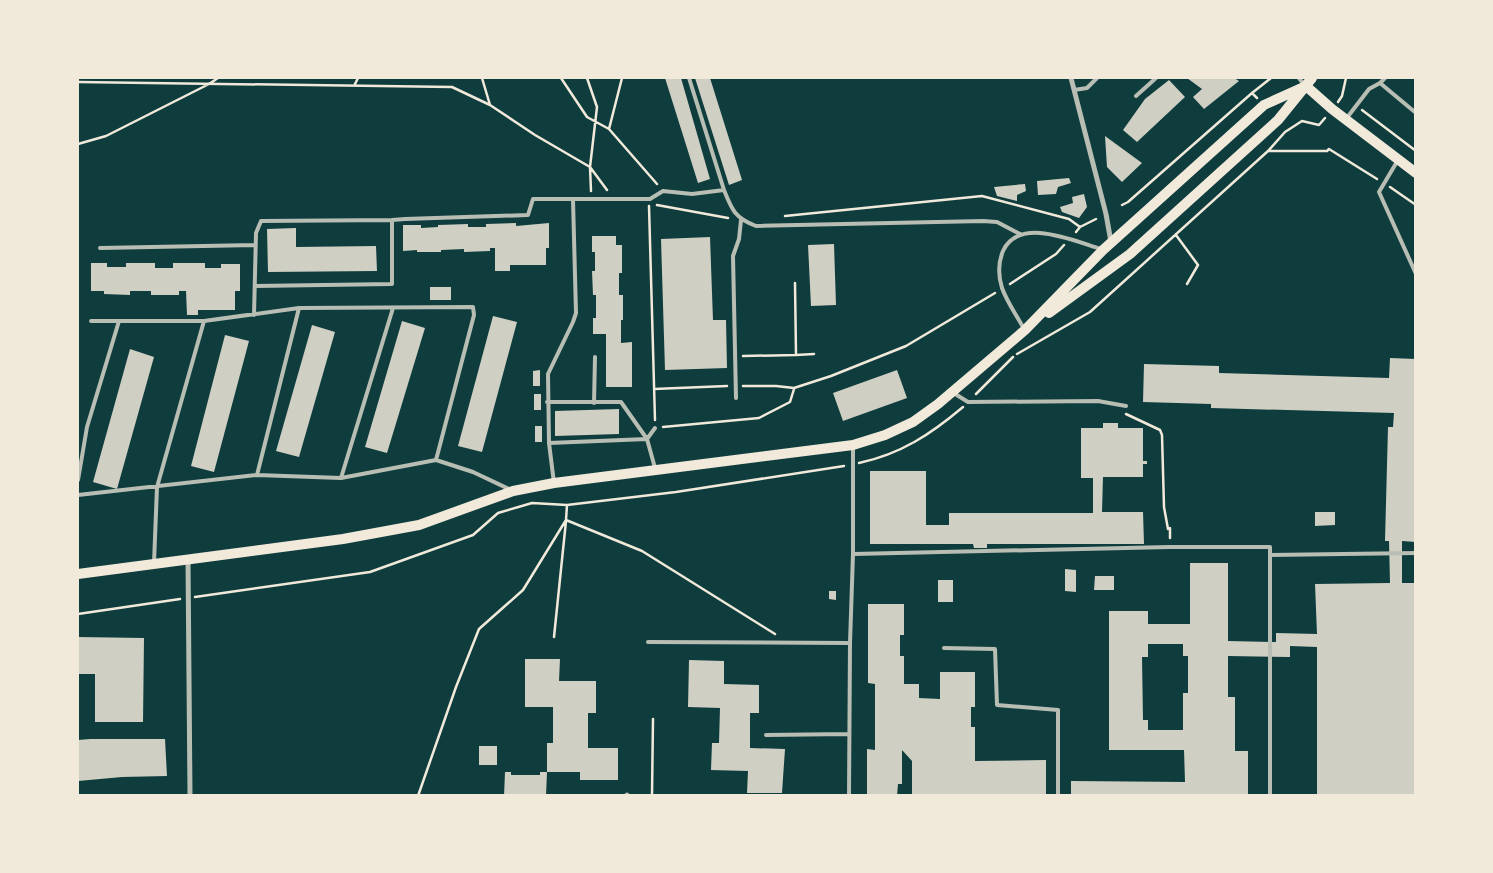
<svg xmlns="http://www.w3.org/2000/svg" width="1493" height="873" font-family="'Open Sans',sans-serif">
	<rect width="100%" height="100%" fill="#0f3d3e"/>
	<!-- building -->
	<path fill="#cfcfc3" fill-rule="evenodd" d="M665 78H681L710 179 698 183Z
		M695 78H710L742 180 729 185Z
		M1187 78H1234L1239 81 1204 109 1193 97 1202 89Z
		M1169 80 1185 97 1137 142 1123 130 1145 99Z
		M1105 136 1142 163 1122 182 1107 167Z
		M1069 178 1071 183 1058 187 1056 194 1038 195 1037 181Z
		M1025 184 1026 191 1017 195V201L997 196 994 187Z
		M1084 194 1087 207 1079 218 1062 212 1060 207 1073 203 1072 197Z
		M516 223V226L549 223V248H546V265H510V271H495V248H490V251L464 252V249L441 250V252H417V250L403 251V225H421V228L438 227V225L468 224V227H486V224Z
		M296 228V247L376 246 377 271 268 272 267 229Z
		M592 236H616V245H622V273H619V295H623V320H621V343L632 342V387H606V334H593V318H596V295H593L592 271H595V252H592Z
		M710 237 713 320H726L727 368 665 370 661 239Z
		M834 244 836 305 811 306 808 245Z
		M91 263H107V267H126V263H155V268H173V263H205V268H221V264H240V291H235V310H198V315H187L186 291H179V295H151V291H130V295L104 294V291H91Z
		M430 287H451V300H430Z
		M493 316 517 322 482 452 458 446Z
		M402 321 425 328 387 453 365 447Z
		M312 325 335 332 299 457 276 451Z
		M225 335 249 341 214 472 191 466Z
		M130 349 154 357 117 489 93 482Z
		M1390 358 1416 359V542L1402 541V583H1416V796H1317V647L1290 646V657L1228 656V697H1235V751H1248V796H1071V781L1185 782 1184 750H1109V611H1148V624H1190V563H1228V641L1276 642V633L1317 634 1315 584 1390 583 1389 541H1385L1388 427H1393L1394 413 1211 408V404L1143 402 1144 364 1219 366V373L1389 378ZM1148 644H1183V656H1188V693H1183V730H1148V720H1143L1142 657H1148Z
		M540 370V386H533V371Z
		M897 370 907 398 843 421 833 393Z
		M534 394H541V410H534Z
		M619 409V434L555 436V411Z
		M1103 423H1118V428H1143V461H1147V464H1143V477H1103L1102 512H1143L1144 544H987V548H974L973 544H870V471H926V525H949V513H1093V478H1081V428H1103Z
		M535 426H542V442H535Z
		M1315 512H1335V525L1315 526Z
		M1065 569 1076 570V592L1065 591Z
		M1095 576H1114V590H1094Z
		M938 580H953V602H938Z
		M829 591H836V600L829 599Z
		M868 604H904V635H900V656H904V684H919V698L940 699V672H975V707H971V727H975V761L1046 760V796H912V761L902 750V784H898L897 796H867V749L875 750V684L868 683Z
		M78 637 144 638 143 722H95V674H78Z
		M525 659H560L559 681H596V713H588V748H618V780H580V772H547V743H553V707H525Z
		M689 660 724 661V684L759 685V713H750V748L785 749 782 793H747L748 771 711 770 712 743H719L720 708 688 707Z
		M90 739H165L167 776 122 777 78 781V740Z
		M479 746H497V765H479Z
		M505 772H511V775H540V772H547L546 796H504Z"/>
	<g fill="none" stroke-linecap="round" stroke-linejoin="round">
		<!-- path -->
		<path stroke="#f1e9da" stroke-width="2.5" d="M482 78 490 105
			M561 78 587 117 609 129 657 184
			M587 78 597 107 590 167 591 191
			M78 82 452 87 490 105 535 135 590 167 607 190
			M355 84 358 78
			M1257 98 1252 93 1271 78
			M1338 102 1342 96 1346 78
			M1362 110 1416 151
			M609 129 622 78
			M78 144 106 136 209 84 218 78
			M1268 151H1327L1329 149 1377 179
			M1390 187 1416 205
			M657 205 728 218
			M1122 205 1128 202 1252 93
			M649 206 655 420
			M785 216 982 196 1069 219 1080 227
			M1076 232 1080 227 1096 219
			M1176 235 1198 265 1187 284
			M1010 284 1056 254 1064 245
			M1017 354 1090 312 1268 151 1285 132 1302 121 1319 125 1325 118
			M796 355 814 354
			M743 356 796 355 795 283
			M743 386H776L794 388 831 376 906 346 995 293
			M654 389 727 386
			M976 394 1013 357
			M1126 414 1160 430 1162 435 1164 507 1168 529 1170 528V538
			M663 427 759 418 790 402 794 389
			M859 463C901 454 931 434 963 407
			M567 505 566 520 642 551 775 634
			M195 597 370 572 473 535 498 513 532 503 567 505 676 492 844 466
			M78 614 180 599
			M554 637 566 521
			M418 796 456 687 479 629 523 590 566 520
			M652 796 653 719"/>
		<!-- service -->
		<path stroke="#b8beb3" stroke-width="4" d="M689 78 724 190
			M1299 78 1305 86
			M1385 78 1380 83 1416 113
			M1074 90 1087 88 1097 78
			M1136 96 1156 78
			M1346 119 1369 89 1380 83
			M1398 160 1379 192 1416 274
			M100 248 255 245
			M255 286 392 284V220
			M254 315 256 233 261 221 392 220 405 219 528 215 533 199H650L663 191 692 194 724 190C732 210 735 218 756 226L983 221 997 222 1020 234
			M91 321H204L299 308 473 307 474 315 436 460
			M1024 329C1017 316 1007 302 1002 288 998 275 998 263 1003 251 1019 216 1074 241 1101 249
			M952 392 968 402 1098 401 1126 406
			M736 398 733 256 739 239 741 220
			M547 402H621L647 439 655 468
			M594 403 595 357
			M647 439 655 428
			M549 443 647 439
			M257 475 299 308
			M341 478 393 308
			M78 480 87 427 119 321
			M554 483 549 443 548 374 573 322 576 313 573 200
			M78 495 257 475 341 478 436 460 473 472 511 490
			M853 554 1170 547H1270V796
			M1270 555 1416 553
			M154 563 157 487 204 321
			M648 642 850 643
			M944 648 995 649 997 705 1058 710V796
			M766 735 849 734
			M849 796 850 643 853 554V447"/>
		<!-- minor -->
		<path stroke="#b8beb3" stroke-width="5" d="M1071 78 1106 214 1111 242
			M188 559 190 796
			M627 795V796"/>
		<!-- secondary -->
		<path stroke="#f1e9da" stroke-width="10" d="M1306 86 1332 109 1416 173
			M1049 313 1130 254 1278 120 1312 78
			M78 574 343 539 419 525 513 491 554 483 853 445 885 435 913 422 938 404 1025 330 1103 250 1264 105 1306 86"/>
	</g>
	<!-- border -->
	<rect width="1493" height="873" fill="none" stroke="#f1e9da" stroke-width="158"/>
</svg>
